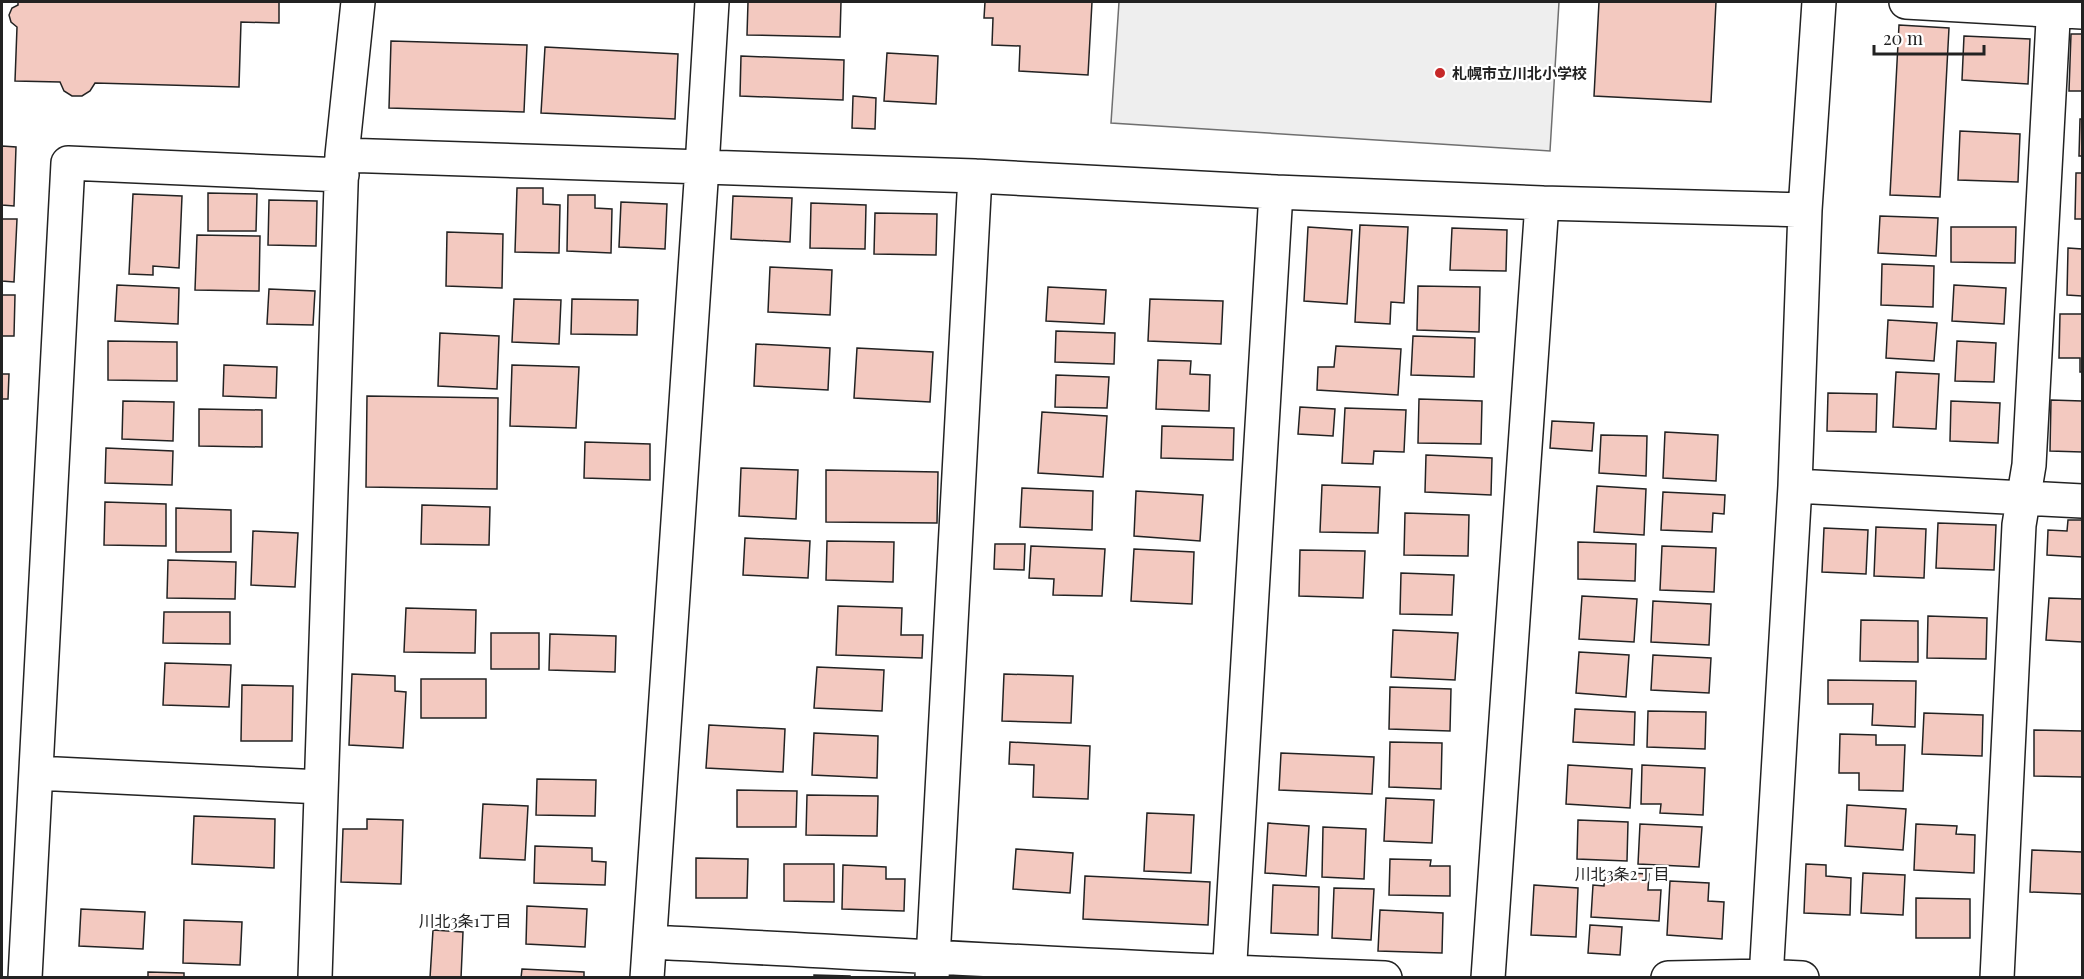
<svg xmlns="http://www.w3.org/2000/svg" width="2084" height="979" font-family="'Playfair Display','Noto Sans JP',serif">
	<rect width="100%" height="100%" fill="#fff"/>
	<!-- green -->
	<path fill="#eee" stroke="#6f6f6f" stroke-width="1.5" d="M1119 2H1559L1550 151 1111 123Z"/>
	<!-- building -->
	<path fill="#f3c9c0" stroke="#222" stroke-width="1.5" d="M18 2H279V23L241 22 239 87 95 83 90 91 82 96H72L64 91 60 82 15 81 17 27 11 22 9 15 12 8 18 5Z
		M748 2H841L840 37 747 35Z
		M985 2H1092L1088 75 1019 71 1020 46 992 45 993 18H984Z
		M1599 2H1716L1711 102 1594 96Z
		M1899 25 1949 28 1940 197 1890 195Z
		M2071 34H2082V91H2069Z
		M1964 36 2030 39 2028 84 1962 80Z
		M391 41 527 45 524 112 389 108Z
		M545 47 678 54 675 119 541 113Z
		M887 53 938 56 936 104 884 101Z
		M741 56 844 60 843 100 740 96Z
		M853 96 876 98 875 129 852 128Z
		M2080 119H2082V156H2079Z
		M1960 131 2020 134 2018 182 1958 180Z
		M2 146 16 147 14 206 2 205Z
		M2076 173H2082V219H2075Z
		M517 188H543V204L560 205 559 253 515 252Z
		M208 193 257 194 256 231H208Z
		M133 194 182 196 179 268 153 266V275L129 274Z
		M568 195H595V208L612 209 611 253 567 251Z
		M733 196 792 198 790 242 731 239Z
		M269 200 317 201 316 246 268 245Z
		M621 202 667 204 665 249 619 247Z
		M811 203 866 205 865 249 810 248Z
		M875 213 937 214 936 255 874 254Z
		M1880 216 1938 218 1936 256 1878 253Z
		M2 219H17L14 282 2 281Z
		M1360 225 1408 227 1404 303 1391 302 1390 324 1355 322Z
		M1308 227 1352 230 1347 304 1304 301Z
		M1951 227H2016L2015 263 1951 262Z
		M1452 228 1507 230 1506 271 1450 270Z
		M447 232 503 234 502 288 446 286Z
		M197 235 260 236 259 291 195 290Z
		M2068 248 2082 249V296L2067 295Z
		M1882 264 1934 266 1933 307 1881 305Z
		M770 267 832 270 830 315 768 312Z
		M117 285 179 288 178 324 115 321Z
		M1954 285 2006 288 2004 324 1952 321Z
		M1418 286 1480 287 1479 332 1417 330Z
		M1048 287 1106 290 1104 324 1046 321Z
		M269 289 315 291 313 325 267 324Z
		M2 295H15L14 336H2Z
		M514 299 561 300 559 344 512 342Z
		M572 299 638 300 637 335 571 334Z
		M1150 299 1223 301 1221 344 1148 341Z
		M2060 314H2082V372H2080V358H2059Z
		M1888 320 1937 323 1934 361 1886 358Z
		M1056 331 1115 333 1114 364 1055 362Z
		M440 333 499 336 497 389 438 386Z
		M1413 336 1475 338 1474 377 1411 375Z
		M108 341 177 342V381L108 380Z
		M1957 341 1996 343 1994 382 1955 381Z
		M756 344 830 348 828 390 754 386Z
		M1336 346 1401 349 1398 395 1317 390 1318 367H1334Z
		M857 348 933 352 930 402 854 398Z
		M1158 360 1191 361 1190 374 1210 375 1209 411 1156 409Z
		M224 365 277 367 276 398 223 396Z
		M512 365 579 367 576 428 510 426Z
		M1896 372 1939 374 1936 429 1893 427Z
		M2 374H9L8 399H2Z
		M1056 375 1109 377 1107 408 1055 407Z
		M1828 393 1877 394 1876 432 1827 431Z
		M367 396 498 398 497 489 366 487Z
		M1419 399 1482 401 1481 444 1418 443Z
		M2051 400 2082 401V452L2050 451Z
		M123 401 174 402 173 441 122 439Z
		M1951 401 2000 403 1998 443 1950 441Z
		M1300 407 1335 409 1333 436 1298 434Z
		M1345 408 1406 410 1404 452 1374 451 1373 464 1342 463Z
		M199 409 262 410V447L199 446Z
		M1042 412 1107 416 1103 477 1038 473Z
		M1552 421 1594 423 1592 451 1550 448Z
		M1162 426 1234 428 1233 460 1161 458Z
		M1665 432 1718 435 1716 481 1663 478Z
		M1601 435 1647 436 1646 476 1599 473Z
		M585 442 650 444V480L584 478Z
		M106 448 173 451 172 485 105 483Z
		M1426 455 1492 458 1491 495 1425 492Z
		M741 468 798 470 796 519 739 516Z
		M826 470 938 472 937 523 826 522Z
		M1322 485 1380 487 1378 533 1320 532Z
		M1597 486 1646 489 1644 535 1594 532Z
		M1022 488 1093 491 1092 530 1020 527Z
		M1136 491 1203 495 1200 541 1134 536Z
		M1663 492 1725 495 1724 514 1713 513 1712 532 1661 530Z
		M105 502 166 504V546L104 545Z
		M422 505 490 507 489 545 421 544Z
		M176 508 231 510V552H176Z
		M1405 513 1469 515 1468 556 1404 555Z
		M2068 520H2082V557L2047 555 2048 530 2067 531Z
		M1938 523 1996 525 1994 570 1936 568Z
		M1876 527 1926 529 1924 578 1874 576Z
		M1824 528 1868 530 1866 574 1822 572Z
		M253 531 298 533 295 587 251 585Z
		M745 538 810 541 808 578 743 575Z
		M827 541 894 542 893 582 826 580Z
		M1578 542 1636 544 1635 581 1578 579Z
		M995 544H1025L1024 570 994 569Z
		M1031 546 1105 549 1102 596 1053 595 1054 579 1029 578Z
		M1662 546 1716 548 1714 592 1660 590Z
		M1134 549 1194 552 1192 604 1131 601Z
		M1300 550 1365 551 1363 598 1299 596Z
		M168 560 236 562 235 599 167 598Z
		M1401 573 1454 575 1452 615 1400 614Z
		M1582 596 1637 599 1634 642 1579 639Z
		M2049 598 2082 599V642L2046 640Z
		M1653 601 1711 604 1709 645 1651 642Z
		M838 606 902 608 901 635H923L922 658 836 655Z
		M406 608 476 610 475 653 404 652Z
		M164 612H230V644L163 643Z
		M1928 616 1987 618 1986 659 1927 658Z
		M1861 620 1918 621V662L1860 661Z
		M1393 630 1458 633 1455 680 1391 677Z
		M491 633H539V669H491Z
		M550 634 616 636 615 672 549 670Z
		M1579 652 1629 655 1626 697 1576 693Z
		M1653 655 1711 658 1709 693 1651 690Z
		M165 663 231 665 229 707 163 705Z
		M817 667 884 670 882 711 814 708Z
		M352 674 395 676V691L406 692 403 748 349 745Z
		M1004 674 1073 676 1071 723 1002 721Z
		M421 679H486V718H421Z
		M1828 680 1916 681 1915 727 1872 725 1873 704H1828Z
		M242 685 293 686 292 741H241Z
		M1390 687 1451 689 1450 731 1389 729Z
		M1575 709 1635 712 1634 745 1573 742Z
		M1648 711 1706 712 1705 749 1647 747Z
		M1924 713 1983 715 1982 756 1922 754Z
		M709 725 785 729 783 772 706 768Z
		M2034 730 2082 731V777L2034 776Z
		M814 733 878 736 877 778 812 775Z
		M1840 734 1876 735V745H1905L1903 791 1859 790V773H1839Z
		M1010 742 1090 746 1088 799 1033 797 1034 765 1009 764Z
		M1390 742 1442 743 1441 789 1389 787Z
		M1281 753 1374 757 1372 794 1279 790Z
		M1568 765 1632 769 1630 808 1566 804Z
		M1642 765 1705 768 1703 815 1660 813 1661 804H1641Z
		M537 779 596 780 595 816 536 815Z
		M737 790 797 791 796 827H737Z
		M807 795 878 796 877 836 806 835Z
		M1386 798 1434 800 1432 843 1384 841Z
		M483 804 528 806 525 860 480 858Z
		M1847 805 1906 809 1903 850 1845 846Z
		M1147 813 1194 815 1191 873 1144 871Z
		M194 816 275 819 274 868 192 864Z
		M367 819 403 820 401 884 341 882 343 829H367Z
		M1578 820 1628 822 1627 861 1577 859Z
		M1268 823 1309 826 1306 876 1265 873Z
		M1640 824 1702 827 1699 867 1638 864Z
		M1916 824 1957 826 1956 834 1975 835 1974 873 1914 870Z
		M1323 827 1366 829 1364 879 1322 877Z
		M535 846 592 848V861L606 862 605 885 534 883Z
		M1016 849 1073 853 1070 893 1013 889Z
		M2032 850 2082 852V894L2030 892Z
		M696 858 748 859 747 898H696Z
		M1390 859 1431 860 1430 866H1450V896L1389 895Z
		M784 864H834V902L784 901Z
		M1806 864 1826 865V876L1851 878 1850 915 1804 913Z
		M843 865 886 867V879H905L904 911 842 909Z
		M1605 872 1649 874 1648 890H1661L1659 921 1591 917 1593 885 1604 886Z
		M1863 873 1905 875 1903 915 1861 913Z
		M1085 876 1210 882 1208 925 1083 919Z
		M1670 881 1709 883 1708 901 1724 902 1722 939 1667 935Z
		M1273 885 1319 887 1318 935 1271 933Z
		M1534 885 1578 888 1576 937 1531 935Z
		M1334 888 1374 889 1371 940 1332 938Z
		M1916 898 1970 899V938H1916Z
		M527 906 587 909 585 947 526 944Z
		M81 909 145 912 143 949 79 946Z
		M1380 910 1443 913 1442 953 1378 951Z
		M184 920 242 922 240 965 183 963Z
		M1590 925 1622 927 1620 955 1588 953Z
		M433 930 463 932 461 978H430Z
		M522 969 584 972V978H521Z
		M148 972 184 973V978H148Z
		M814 975 850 976V978H814Z"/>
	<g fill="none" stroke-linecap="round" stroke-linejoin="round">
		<!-- street casing -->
		<g stroke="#222" stroke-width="36">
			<path id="street" d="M1906 2 2082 12
				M342 155 975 176 1276 192 1542 203 1805 210
				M1795 486 2082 501
				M36 773 321 787
				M650 942C895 954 1140 970 1385 978
				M25 978 68 163 342 175
				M315 978 342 155 358 2
				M647 978 702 167 712 2
				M932 978 975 176
				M1229 978 1276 192
				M1488 978 1542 203
				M1668 978 1766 976 1802 978
				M1766 978 1795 486 1805 210 1819 2
				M1997 978 2019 525 2029 465 2054 2"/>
		</g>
		<!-- street -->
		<use href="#street" stroke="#fff" stroke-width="33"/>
	</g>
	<!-- markers -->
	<circle fill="#c62828" stroke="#fff" stroke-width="2" cx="1440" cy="73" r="6"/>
	<g text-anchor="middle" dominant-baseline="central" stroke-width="4.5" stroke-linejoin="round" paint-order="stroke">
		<!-- poi labels -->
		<g font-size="15" font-weight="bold" fill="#222" stroke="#fff" text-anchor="start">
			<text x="1452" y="73">札幌市立川北小学校</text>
		</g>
		<!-- neighbourhood labels -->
		<g font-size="16" fill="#222" stroke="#fff">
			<text x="1622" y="873">川北3条2丁目</text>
			<text x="465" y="920">川北3条1丁目</text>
		</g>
	</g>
	<!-- border -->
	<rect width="2084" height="979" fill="none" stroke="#222222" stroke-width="6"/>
	<!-- scale -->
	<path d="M1874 45v9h110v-9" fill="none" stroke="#222222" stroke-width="3"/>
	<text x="1883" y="45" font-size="18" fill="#222222" stroke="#ffffff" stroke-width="4.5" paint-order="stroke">20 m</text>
</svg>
